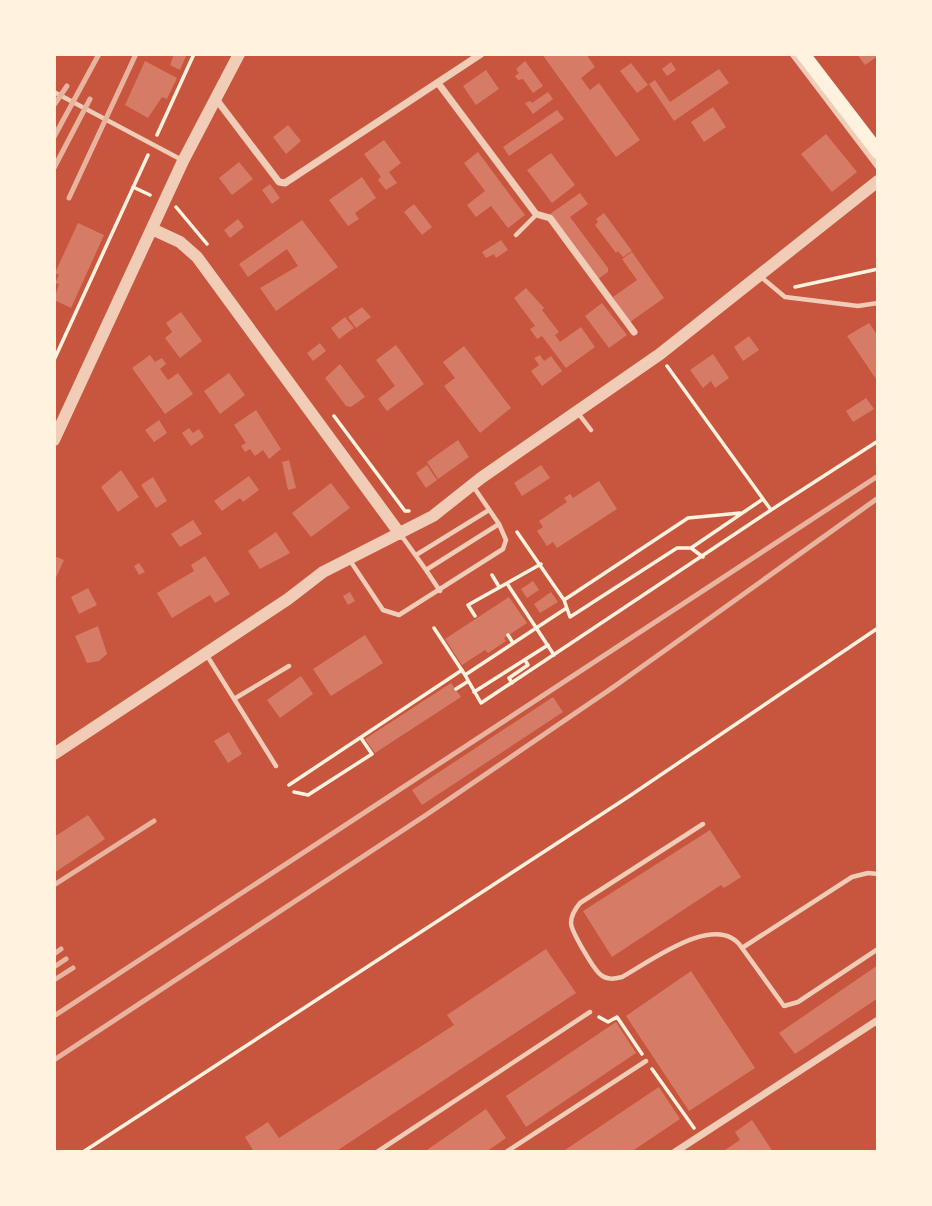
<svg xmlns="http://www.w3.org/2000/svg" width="932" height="1206" font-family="'Exo 2',sans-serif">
	<rect width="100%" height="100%" fill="#c8553d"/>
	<!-- building -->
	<path fill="#d67c66" d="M174 54H187L180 70 170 65Z
		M542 54H586L595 67 581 78 590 90 599 83 640 140 616 157Z
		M857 54H878V56L865 65Z
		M145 61 177 78 167 99 162 97 148 118 125 105Z
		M525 61 543 86 533 93 523 79 518 80 515 76 519 73 516 69Z
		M671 62 676 70 667 76 662 69Z
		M631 63 648 85 637 93 620 71Z
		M719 69 729 83 674 121 649 84 655 80 670 102Z
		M486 70 499 89 476 105 463 86Z
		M548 92 553 99 533 114 525 103 530 101 532 103Z
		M713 107 726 127 704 142 691 122Z
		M557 110 564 119 509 156 503 147Z
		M288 125 301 141 286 154 273 137Z
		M826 134 857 172 832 192 801 154Z
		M384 140 401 163 389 172 397 183 386 190 378 180 381 177 364 154Z
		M478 152 525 215 508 228 491 206 476 217 467 205 485 191 464 163Z
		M551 153 575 185 552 203 527 170Z
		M239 162 253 179 232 195 219 178Z
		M362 177 376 198 355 213 359 219 348 226 329 200Z
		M270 184 280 198 272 204 262 190Z
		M580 193 588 204 570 217 608 268V272L598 279 550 214Z
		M414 204 432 227 422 235 404 212Z
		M604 213 632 251 623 257 618 251 616 253 595 225 598 222 596 219Z
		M238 219 244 227 230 238 224 230Z
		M302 220 338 267 276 311 260 288 298 266 287 249 248 277 239 264Z
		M78 223 104 235 71 308 54 300 59 284 55 283 59 275 55 273Z
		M501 240 508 250 496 258 494 254 486 258 482 252Z
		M632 252 664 298 630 322 613 297 637 280 622 259Z
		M526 288 544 308 542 310 559 332 555 335 560 342 581 327 595 347 566 368 542 336 537 339 530 329 535 326 514 298Z
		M602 303 627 335 609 348 585 316Z
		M362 307 371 317 356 328 348 317Z
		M181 312 202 341 180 358 165 338 172 332 166 323Z
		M345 317 354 328 339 339 331 328Z
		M869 323 878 336V382L847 336Z
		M749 336 759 350 743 361 734 347Z
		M320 343 326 351 313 361 307 353Z
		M396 345 424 384 387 411 378 399 395 386 376 360Z
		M464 346 511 408 480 433 444 386 455 378 443 362Z
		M713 354 729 378 715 388 711 381 703 388 690 370Z
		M150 355 155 362 162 358 166 364 160 369 168 380 178 373 193 394 165 414 132 368Z
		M540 355 544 361 551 356 562 371 542 386 531 371 539 365 534 358Z
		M340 364 365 397 351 407 346 406 325 378Z
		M229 373 245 395 220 414 204 391Z
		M866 398 874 409 853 422 846 411Z
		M256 410 281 449 269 459 263 450 255 456 250 449 245 452 241 446 246 443 234 425Z
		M159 420 167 433 154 442 145 430Z
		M189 428 193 433 199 429 204 437 191 446 182 433Z
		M458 440 469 457 438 479 427 462Z
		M289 460 296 488 288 490 282 462Z
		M427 465 437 480 426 488 416 473Z
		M541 465 550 478 522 496 514 483Z
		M121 470 139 497 118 512 101 487Z
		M249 476 259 490 243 502 240 498 222 511 214 501Z
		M153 477 167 501 156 508 141 485Z
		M599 481 617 509 557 548 553 542 547 546 537 531 543 527 539 521 567 502 564 498 570 494 573 498Z
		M331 483 350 508 311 537 292 513Z
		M193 520 202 534 180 547 171 534Z
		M276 532 290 553 260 569 248 551Z
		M54 556 64 560 54 582Z
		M205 556 230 594 215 603 210 595 172 618 157 593 194 571 191 565Z
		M139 563 145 572 139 575 134 566Z
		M533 581 539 590 527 598 521 589Z
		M88 588 97 605 79 614 71 597Z
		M350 592 355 601 348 605 343 596Z
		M551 592 558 602 540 613 534 604Z
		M509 597 527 623 504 638 506 641 488 653 485 650 462 665 445 639Z
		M98 626 107 654 99 661 87 663 75 636Z
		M365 635 383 663 331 696 313 669Z
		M301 676 313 694 280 718 267 700Z
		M451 683 461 697 375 753 365 739Z
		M553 697 563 712 422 805 412 790Z
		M229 732 242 754 228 763 214 741Z
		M88 815 105 839 54 873V837Z
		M710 830 741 877 724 888 721 885 612 957 583 911Z
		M546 949 576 993 335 1152H254L245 1137 268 1122 279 1138 454 1025 447 1015Z
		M878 965V998L795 1054 779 1033Z
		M691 971 755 1068 689 1111 626 1016Z
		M616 1022 636 1053 526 1127 506 1096Z
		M659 1087 680 1119 631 1152H562Z
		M486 1109 506 1138 486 1152H424Z
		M752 1120 773 1152H722L740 1140 735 1132Z"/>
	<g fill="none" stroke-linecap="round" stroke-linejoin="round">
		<!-- path -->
		<path stroke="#fff3e0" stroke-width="3.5" d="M157 135 194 54
			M133 187 150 195
			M176 207 207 244
			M795 287 878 269
			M54 360 148 155
			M334 416 405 511H409
			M771 510 878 441
			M517 532 564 600 570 617 677 548H691L763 499
			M691 548 703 557
			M492 575 498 585
			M508 585 554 655
			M564 600 688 518 740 513
			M475 616 468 605 541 564
			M434 628 465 675 565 609
			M508 635 513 643
			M465 675 481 703 771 510 667 366
			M512 683 509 678 528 665 525 660
			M456 689 467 682
			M474 692 548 645
			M289 785 462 670
			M294 792 308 795 372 754 361 738
			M599 1017 608 1022 617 1017 642 1054
			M652 1069 694 1128
			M83 1152 628 797 878 628"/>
		<!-- service -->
		<path stroke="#f1ccb7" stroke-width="4.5" d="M54 92 182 160
			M516 235 536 215
			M761 277 785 297 858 306 878 303
			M578 413 591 430
			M401 535 426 570 499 524 473 486
			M416 555 489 510
			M349 559 383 610 399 615 503 549 506 540 499 524
			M426 570 440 591
			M206 654 276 766
			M234 699 289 666
			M703 824 580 903C575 909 571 915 571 923 571 931 594 970 601 975 607 980 614 979 622 977 651 961 718 910 742 948
			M878 874 868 873 852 877 742 948 784 1006 798 1002 878 949
			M377 1152 590 1012
			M506 1152 646 1061"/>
		<!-- minor -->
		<path stroke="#f1ccb7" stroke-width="7" d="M793 54 878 166
			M438 83 536 214 550 218 634 332
			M216 99 279 182 285 183 481 54
			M675 1152 878 1020"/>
		<!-- tertiary -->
		<path stroke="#f1ccb7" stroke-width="12" d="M152 229 180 242 197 257 400 534
			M54 440 183 161 239 54
			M54 754 288 599 323 572 433 516 481 478 660 354 878 181"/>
		<!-- secondary -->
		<path stroke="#fff3e0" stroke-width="14" d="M803 54 878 152"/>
		<!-- rail -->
		<path stroke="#e9b49f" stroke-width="5" d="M54 105 67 86
			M54 137 99 54
			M54 168 90 99
			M69 198 136 54
			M54 885 154 821
			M54 954 61 949
			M54 967 66 959
			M54 980 73 968
			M54 1016 878 476
			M54 1060 426 815 615 686 878 498"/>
	</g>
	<!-- border -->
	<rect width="932" height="1206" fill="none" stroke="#fff3e0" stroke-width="112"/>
</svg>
